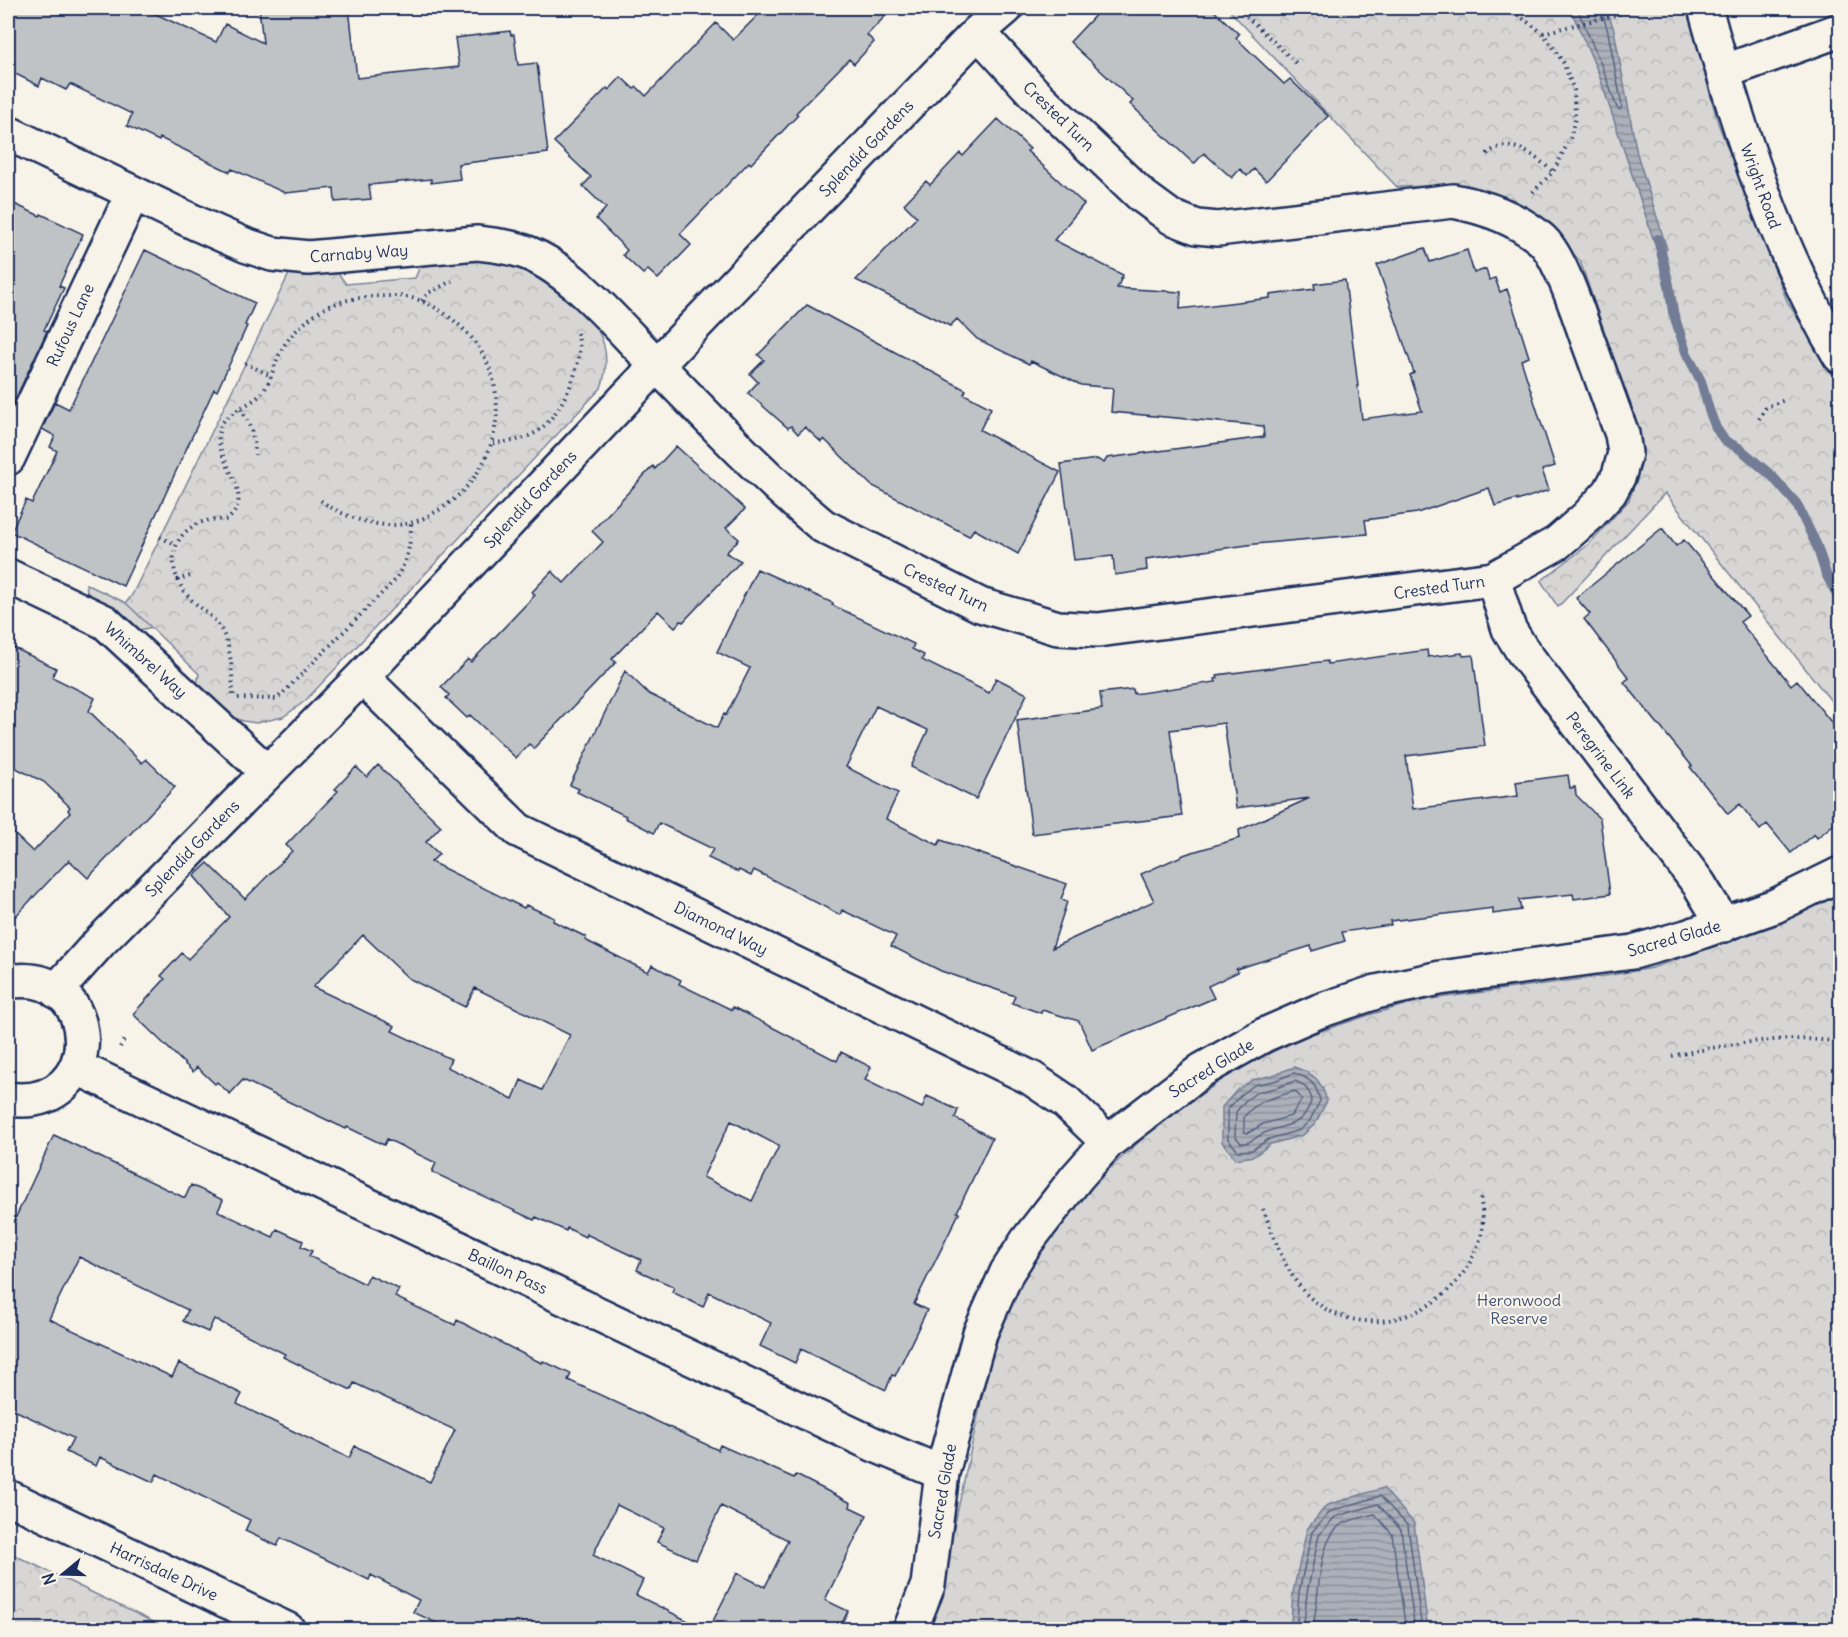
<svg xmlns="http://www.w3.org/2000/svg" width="1848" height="1637" font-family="Delius,sans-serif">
	<defs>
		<pattern id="park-crowns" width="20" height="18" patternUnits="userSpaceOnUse" patternTransform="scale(1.5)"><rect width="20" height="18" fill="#d7d6d4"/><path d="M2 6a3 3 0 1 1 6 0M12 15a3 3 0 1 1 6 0" fill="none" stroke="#b8b8b8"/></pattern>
		<pattern id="water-rules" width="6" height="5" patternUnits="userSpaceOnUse" patternTransform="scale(1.5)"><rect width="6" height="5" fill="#acb0b9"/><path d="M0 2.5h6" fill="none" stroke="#8b909a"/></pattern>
	</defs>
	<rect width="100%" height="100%" fill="#f7f3e8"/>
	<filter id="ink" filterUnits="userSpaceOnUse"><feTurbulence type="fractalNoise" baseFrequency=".0167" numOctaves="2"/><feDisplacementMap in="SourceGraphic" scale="12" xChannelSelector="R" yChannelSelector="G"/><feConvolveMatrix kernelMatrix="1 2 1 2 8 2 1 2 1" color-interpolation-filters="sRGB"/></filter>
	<g filter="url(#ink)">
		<!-- grass -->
		<path fill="#d7d6d4" stroke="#798299" stroke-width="1.5" d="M86 584 126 603 152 627 136 631 121 618 122 614 117 610 111 612 88 599Z"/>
		<!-- park -->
		<path fill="url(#park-crowns)" stroke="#798299" stroke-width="1.5" d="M1227 8H1687L1718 123 1787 301 1840 387V712L1665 493 1558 607 1541 581 1589 544 1629 500 1641 466 1640 434 1580 261 1543 222 1515 200 1467 185 1397 187Z
			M458 260C498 259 535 266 565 294 572 300 577 308 583 315 585 317 588 318 590 320 608 339 609 365 601 388L305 701 283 717 256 723 243 721 229 716 196 689 199 674 126 603 132 595 289 274 338 273 346 284 415 278 421 264Z
			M1840 892V1629L929 1630 940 1593 988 1369 1003 1323 1025 1275 1071 1207 1108 1170 1152 1130 1231 1073 1300 1038 1372 1014 1423 1000 1605 976 1652 968 1779 924Z
			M8 1552 168 1629H8Z"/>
		<!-- water -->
		<path fill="url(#water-rules)" stroke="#727c95" stroke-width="1.5" d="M1570 8H1606L1614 30 1637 154 1667 249 1662 253 1656 247 1598 72Z
			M1294 1067C1315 1074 1321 1080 1327 1101L1315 1124 1303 1135 1271 1144 1254 1156 1236 1159 1222 1142V1107L1236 1091 1252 1080 1273 1075Z
			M1383 1488 1414 1523 1428 1629H1283L1291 1621 1293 1592 1307 1529 1327 1505Z"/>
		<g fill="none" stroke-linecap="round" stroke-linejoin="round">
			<!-- shore -->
			<path stroke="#556382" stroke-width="1.5" d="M1577 8 1603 69 1617 108 1620 110 1622 106 1608 32 1601 8
				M1294 1073C1310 1078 1317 1085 1320 1101L1310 1120 1300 1130 1269 1139 1252 1150 1238 1151 1228 1139V1109L1240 1096 1254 1085 1274 1081Z
				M1295 1081C1304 1084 1309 1089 1312 1099 1302 1128 1291 1122 1267 1132 1257 1135 1252 1144 1241 1143L1235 1136 1236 1112 1245 1101 1257 1092 1276 1088Z
				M1295 1091 1302 1099 1291 1116 1263 1124 1248 1133 1244 1132V1117C1258 1099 1274 1098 1295 1091Z
				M1291 1630 1297 1622 1299 1592 1312 1532 1331 1511 1380 1496 1408 1526 1422 1630
				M1301 1630 1304 1623 1307 1593 1319 1535 1335 1517 1378 1504 1401 1530 1415 1630
				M1312 1630C1320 1603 1316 1545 1339 1526 1347 1520 1364 1517 1375 1514L1392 1534 1406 1630"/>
			<!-- stream -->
			<path stroke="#727c95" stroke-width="10" d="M1658 239 1669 285 1673 312 1686 352 1701 381 1709 410 1716 428 1725 441 1739 448 1772 476 1796 503 1817 546 1826 574 1840 600"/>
		</g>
		<!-- building -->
		<path fill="#c0c3c5" stroke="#1b2f5e" stroke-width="1.5" fill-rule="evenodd" d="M8 8H143L216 42 225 24 263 43 259 8H349L357 78 459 67 455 38 510 31 511 35H514L518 65 537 63 548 153 458 164 460 179 431 183V179L369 185 371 199 335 202 334 188 285 193 232 169 230 172 160 138 159 141 127 126 132 114 70 84 66 90 42 78 39 86 8 70Z
			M765 8H893L867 35 874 42 854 64 849 59 796 113 798 115 751 164 749 162 680 234 691 245 658 279 648 270 643 274 623 255 627 250 596 219 606 208 583 186 591 177 554 142 607 88 609 90 621 77 634 89 637 87 646 96 716 23 733 40Z
			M1102 8H1211L1239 34 1236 38 1284 84 1290 79 1328 116 1266 181 1254 169 1247 176 1240 169 1232 178 1204 153 1194 164 1130 104 1133 101 1070 42Z
			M998 119 1030 149 1027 151 1084 204 1054 240 1123 275 1117 288 1181 292 1180 309 1270 298V295L1315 289 1314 284 1345 280 1362 419 1422 411 1410 375 1414 373 1377 265 1425 248 1430 262 1467 250 1474 273 1486 269 1489 280 1495 278 1500 292 1507 289 1517 319 1529 357 1521 360 1555 466 1542 470 1549 490 1517 501V499L1495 506 1489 488 1417 513 1365 520 1367 534 1255 544 1146 559 1147 570 1115 575 1113 556 1074 560 1061 464 1097 459 1104 463 1107 458 1264 437 1263 426 1111 412 1113 388 1081 385 1031 361 1029 364 977 339 957 319 950 326 856 280 917 217 904 204 926 181 930 185 960 153 963 156Z
			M8 201 40 216 41 214 83 234 59 286 64 288 44 330 47 331 9 413Z
			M145 250 255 303 245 325 247 326 217 391 214 389 123 586 11 532 26 500 32 503 57 451 50 447 55 436 42 429 55 402 69 409Z
			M807 305 966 390 964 394 991 408 980 430 1060 472 1018 554 974 529 969 536 871 485 824 439 821 442 805 427 798 434 791 426 788 428 748 393 758 382 750 374 764 360 758 355Z
			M676 446 745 509 726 528 739 539 726 553 741 561 683 622 681 621 675 627 658 611 612 659 616 662 534 748 529 744 516 758 470 715 467 718 446 698 449 695 441 687 468 659 471 662 535 595 532 592 552 571 564 583 603 542 592 531 653 466 655 469Z
			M1662 528 1676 546 1684 540 1748 616 1740 622 1791 685 1797 680 1840 733V819L1817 838 1814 834 1791 853 1767 824 1760 830 1740 804 1728 814 1690 767 1692 766 1624 682 1629 678 1584 619 1590 614 1576 598Z
			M757 569 833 603 832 605 914 644 912 649 924 655 922 660 989 693 996 678 1027 694 976 799 911 767 928 730 876 706 846 767 898 793 886 819 938 845 941 840 1067 884 1061 899 1067 902 1052 948 1154 901 1141 874 1186 854 1240 838 1239 830 1310 798 1236 808 1224 723 1170 730 1182 816 1032 834 1017 720 1102 709 1100 693 1133 689 1134 694 1216 682 1215 679 1218 678 1217 675 1327 661 1328 664 1427 650 1428 657 1462 653 1463 656 1473 655 1485 746 1406 756 1413 809 1518 796 1516 782 1568 775 1570 788 1575 787 1576 795 1600 819 1610 894 1574 899 1573 894 1519 900 1521 910 1493 914V908L1390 921 1391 925 1342 932 1345 941 1312 951 1311 946 1236 969 1238 972 1208 986 1214 998 1092 1050 1079 1021 1042 1010 1041 1013 1012 1003 1015 996 941 971 891 946 896 936 842 910 840 915 754 870 751 876 739 870 738 872 708 858 713 849 659 823 654 833 625 818 626 816 577 792 579 789 570 785 625 671 649 694 717 728 724 714 726 715 750 668 717 652Z
			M8 645 56 668 52 677 95 698 89 711 142 763 146 759 175 787 88 878 69 860 8 924V828L33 852 70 813 68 810 70 807 44 782 8 764Z
			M378 765 441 826 426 842 439 854 431 862 524 908 526 905 554 918 553 921 586 937 585 940 648 972 652 965 681 980 679 984 732 1010 733 1007 837 1061 841 1052 871 1067 865 1080 922 1108 927 1096 958 1110 955 1118 992 1138 957 1212 959 1213 914 1304 927 1310 895 1376 892 1375 886 1390 801 1349 795 1363 760 1346 771 1323 709 1292 703 1307 672 1292 674 1287 637 1270 641 1260 586 1234 585 1237 567 1228 566 1231 536 1217 534 1220 432 1172 436 1163 387 1139 384 1145 347 1127 346 1129 243 1080 230 1094 217 1082 215 1084 197 1067 193 1072 133 1014 165 979 161 976 182 953 188 959 229 917 194 876 208 863 245 899 292 851 286 845 338 791 335 789 356 767 367 777ZM363 935 408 978 465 1007 475 988 570 1035 542 1090 521 1080 513 1099 447 1067 451 1059 392 1031 395 1026 313 987ZM731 1121 779 1146 752 1201 703 1177Z
			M54 1135 185 1198 191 1185 223 1200 218 1211 273 1237 277 1229 303 1241 301 1246 312 1251 309 1256 365 1284 369 1275 399 1289 395 1297 455 1325 457 1320 531 1358 542 1363 543 1361 571 1374 568 1380 718 1450 720 1445 794 1478 796 1475 851 1503 850 1507 867 1515 825 1600 848 1611 839 1629H709L737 1573 765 1587 788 1540 721 1506 696 1560 657 1542 664 1528 617 1505 593 1555 643 1580 636 1595 704 1629H449L413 1612 419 1600 371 1575 369 1580 281 1538 277 1546 245 1531 250 1520 157 1474 153 1482 100 1457 96 1466 66 1452 73 1438 8 1407V1215L15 1219ZM79 1257 188 1310 183 1321 208 1332 214 1319 285 1354 283 1357 351 1390 354 1383 455 1430 430 1482 355 1446 349 1458 237 1404 242 1394 179 1363 172 1377 49 1319Z"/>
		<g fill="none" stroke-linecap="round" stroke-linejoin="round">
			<!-- minor casing -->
			<g stroke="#1b2f5e" stroke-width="38">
				<path id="minor" d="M1705 8C1738 128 1776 248 1840 356
					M1723 72 1840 30
					M8 133 200 225 245 245 272 254 308 258 477 243C495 245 514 247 530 254 571 271 613 320 644 352 702 411 759 473 823 526L980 605 1058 628 1098 630 1493 579 1557 543 1587 517 1610 492 1619 475 1625 453 1622 434C1610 402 1599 370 1587 338 1578 313 1560 255 1541 239 1515 217 1485 207 1453 201L1218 229 1197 227 1171 217 1141 195 1034 93 978 32
					M8 458 133 193
					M8 576 105 622 266 771
					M1493 579 1509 629 1522 650 1699 884 1724 925
					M362 677 518 830 1031 1078 1065 1101 1108 1142
					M8 982C103 964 109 1113 8 1099
					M56 991 99 943 362 677 657 365 978 32 1006 8
					M76 1067 875 1445 942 1473
					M8 1497 288 1630
					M910 1630 928 1585 942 1473 980 1333 1007 1272 1027 1241 1077 1177 1108 1142 1202 1070 1264 1035 1319 1011 1376 992 1440 978 1633 952 1686 937 1775 906 1840 874"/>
			</g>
			<!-- path -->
			<path stroke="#1b2f5e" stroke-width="4" stroke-dasharray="1.5 4.5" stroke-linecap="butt" d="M1238 8 1298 65
				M1508 8 1543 33 1563 62 1574 90 1575 118 1570 139 1553 172 1531 194
				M1543 33 1643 8
				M1487 154C1510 134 1536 157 1553 172
				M422 301 428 293 452 281
				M245 363 271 376
				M241 409C250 425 255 437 255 455
				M1759 419 1766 407 1785 400
				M493 443C507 442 520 441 533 434 559 421 588 361 577 333
				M160 537 176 545
				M177 580 190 576
				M233 695C232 671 232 643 217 623 209 613 195 605 187 595 164 567 170 528 210 520 216 519 222 521 228 519 258 494 214 461 219 432 222 412 249 407 261 394 272 382 273 366 280 353 287 338 300 326 313 316 336 298 366 296 395 296 420 296 441 309 459 325 519 378 504 470 439 510 430 515 419 521 410 523 380 530 344 518 320 500
				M238 698 276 699 282 694 394 581C407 563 411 545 411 523
				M120 1047 125 1038
				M1672 1056C1728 1044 1783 1034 1840 1042
				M1263 1209C1276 1241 1286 1278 1314 1301 1368 1344 1448 1314 1474 1254 1477 1247 1481 1239 1482 1232 1484 1220 1482 1208 1480 1196"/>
			<!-- minor -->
			<use href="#minor" stroke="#f7f3e8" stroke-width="33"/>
		</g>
	</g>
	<g text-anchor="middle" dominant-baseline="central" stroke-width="4.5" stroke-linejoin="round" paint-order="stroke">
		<!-- street labels -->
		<g font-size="16" fill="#1b2f5e" stroke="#f7f3e8">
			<text transform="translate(1059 116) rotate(44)">Crested Turn</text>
			<text transform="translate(866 148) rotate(-46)">Splendid Gardens</text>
			<text transform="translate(1761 186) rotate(70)">Wright Road</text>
			<text transform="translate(359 253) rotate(-4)">Carnaby Way</text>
			<text transform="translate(70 325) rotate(-65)">Rufous Lane</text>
			<text transform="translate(530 499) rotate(-47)">Splendid Gardens</text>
			<text transform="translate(946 587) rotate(25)">Crested Turn</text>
			<text transform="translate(1439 587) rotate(-8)">Crested Turn</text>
			<text transform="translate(146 660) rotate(42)">Whimbrel Way</text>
			<text transform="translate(1601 755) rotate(53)">Peregrine Link</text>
			<text transform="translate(192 848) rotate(-46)">Splendid Gardens</text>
			<text transform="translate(721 928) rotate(26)">Diamond Way</text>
			<text transform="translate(1674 938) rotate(-16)">Sacred Glade</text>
			<text transform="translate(1211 1068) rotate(-32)">Sacred Glade</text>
			<text transform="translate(508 1271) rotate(25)">Baillon Pass</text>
			<text transform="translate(942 1491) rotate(-80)">Sacred Glade</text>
			<text transform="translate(164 1571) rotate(25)">Harrisdale Drive</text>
		</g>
		<!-- park labels -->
		<g font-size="16" fill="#415076" stroke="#f7f3e8">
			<text x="1519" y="1300">Heronwood<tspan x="1519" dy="18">Reserve</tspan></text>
		</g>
	</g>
	<!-- margin -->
	<rect width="1848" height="1637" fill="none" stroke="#f7f3e8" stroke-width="30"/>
	<rect x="15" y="15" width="1818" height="1607" fill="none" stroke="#1b2f5e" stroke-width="2" filter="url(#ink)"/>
	<!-- north arrow -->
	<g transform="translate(63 1574) rotate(251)" stroke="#f7f3e8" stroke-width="4.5" paint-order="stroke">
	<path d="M0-4.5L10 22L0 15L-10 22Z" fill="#1b2f5e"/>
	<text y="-9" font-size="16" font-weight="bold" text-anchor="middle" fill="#1b2f5e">N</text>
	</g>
</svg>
